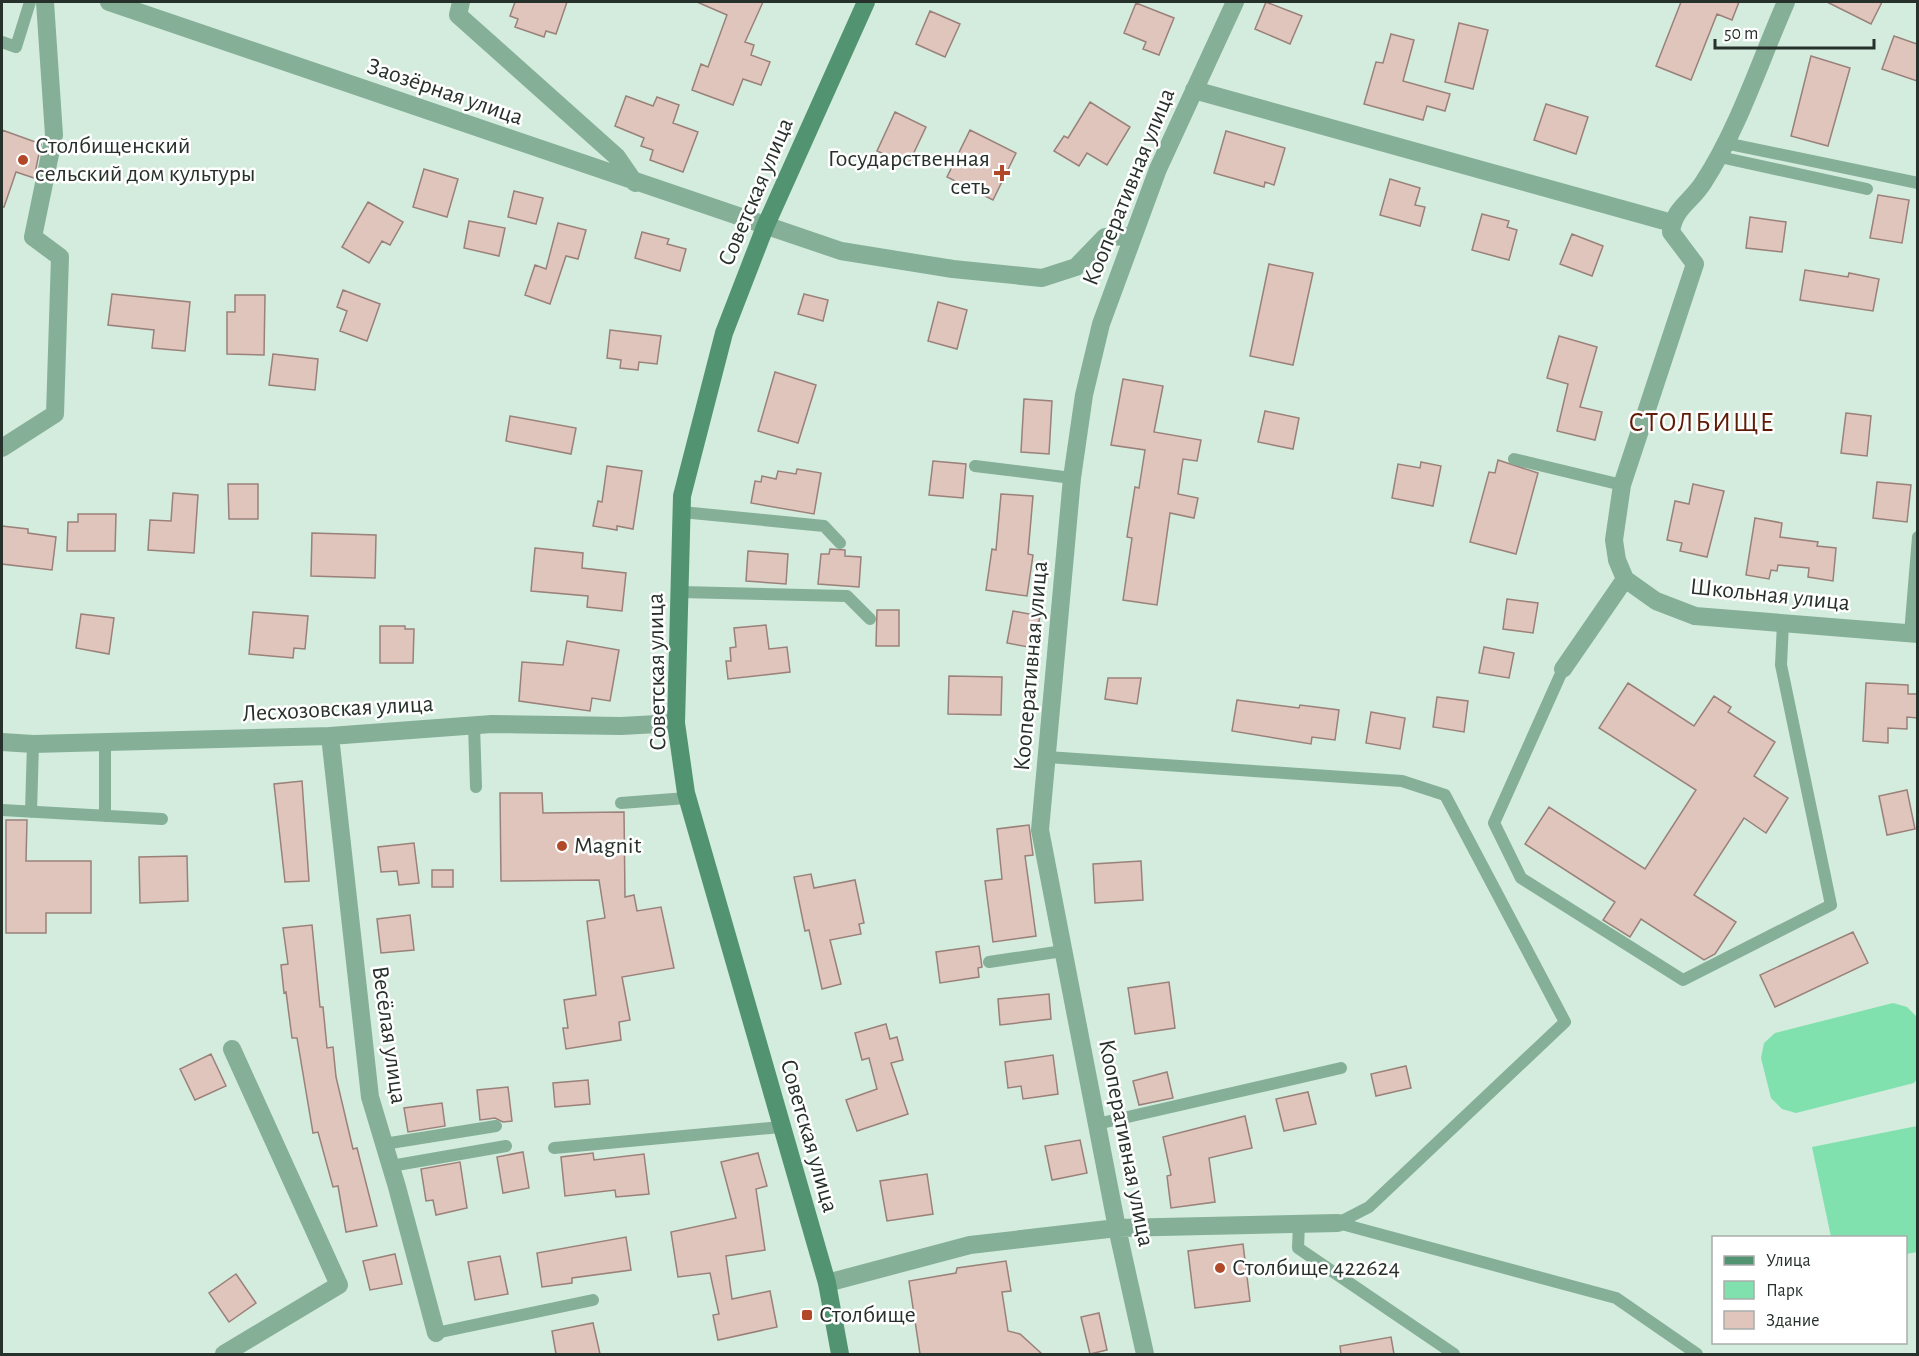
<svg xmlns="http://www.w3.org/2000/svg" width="1919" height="1356" font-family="'Alegreya Sans',sans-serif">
	<rect width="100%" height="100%" fill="#d3ecdd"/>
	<!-- green -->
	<path fill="#80e1ae" d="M1893 1003 1907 1007 1917 1017V1079L1914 1083 1796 1113 1782 1109 1771 1098 1761 1058 1764 1043 1775 1033Z
		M1917 1126V1252L1906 1254V1238L1831 1237 1812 1147Z"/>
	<!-- building -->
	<path fill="#e0c5bd" stroke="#9a8179" stroke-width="1.5" d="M515 2H567L556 34 546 31 544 37 515 27 518 19 510 16Z
		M697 2H763L745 42 754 45 751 55 770 62 761 85 743 79 733 105 692 90 701 64 708 67 727 15Z
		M1266 2 1302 16 1290 44 1255 29Z
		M1681 2H1739L1732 20 1717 14 1691 80 1656 66Z
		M1827 2H1882L1871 24Z
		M1136 3 1174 18 1159 55 1143 49 1146 42 1124 33Z
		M930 11 960 24 945 57 916 44Z
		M1459 23 1488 30 1473 89 1445 82Z
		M1391 34 1414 40 1403 81 1450 94 1445 111 1427 106 1423 120 1364 104 1376 62 1383 63Z
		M1894 36 1917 44V81L1882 69Z
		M1811 56 1850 68 1828 146 1791 136Z
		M626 96 653 106 657 97 679 105 673 123 698 132 683 172 650 160 653 150 641 146 644 138 615 126Z
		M1090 102 1130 127 1107 165 1087 153 1079 166 1054 151 1064 136 1068 138Z
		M1546 104 1588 117 1576 154 1534 140Z
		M895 112 926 127 908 165 877 151Z
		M2 130 41 144 34 178 16 172 4 207H2Z
		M970 130 1016 153 993 200 947 177Z
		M1226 131 1285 148 1274 185 1265 182 1264 187 1214 173Z
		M424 169 458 179 447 217 413 207Z
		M1390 179 1420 188 1415 205 1425 207 1420 226 1380 215Z
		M514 191 543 198 536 224 508 217Z
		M1878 195 1909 200 1902 243 1870 238Z
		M368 202 403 222 390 245 382 241 369 263 342 247Z
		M1482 214 1509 221 1507 227 1517 230 1509 260 1472 250Z
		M1750 217 1786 222 1782 252 1746 248Z
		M469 221 505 228 499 256 464 248Z
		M558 223 586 230 578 259 566 256 550 304 525 295 535 265 546 269Z
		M642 232 669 239 667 244 686 249 680 271 635 258Z
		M1572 234 1603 246 1592 276 1560 264Z
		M1269 264 1313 273 1293 365 1250 356Z
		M1805 270 1848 277 1849 273 1879 279 1873 311 1800 300Z
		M343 290 380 304 367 341 340 331 347 311 337 307Z
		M112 294 190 302 185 351 152 348 154 330 108 325Z
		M804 294 828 300 823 321 798 314Z
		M235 295H265L264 355 227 354V312H235Z
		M938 302 967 310 957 349 928 341Z
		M610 330 661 336 657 364 639 362 638 370 620 368 621 360 607 358Z
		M1559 336 1597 347 1580 407 1602 412 1595 440 1557 431 1568 384 1547 378Z
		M273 354 318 359 315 390 269 385Z
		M775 372 816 385 798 443 758 431Z
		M1123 379 1163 386 1154 432 1201 440 1197 461 1183 459 1178 494 1198 498 1194 518 1170 513 1157 605 1123 600 1132 538 1127 537 1135 487 1139 488 1145 450 1111 445Z
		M1024 399 1052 401 1049 454 1021 452Z
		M1265 411 1299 418 1293 449 1258 442Z
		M1846 413 1871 416 1867 456 1841 453Z
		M510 416 576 428 571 454 506 441Z
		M1498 460 1538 473 1516 554 1470 542 1489 472 1495 473Z
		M933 461 966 464 963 498 929 495Z
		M1421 462 1441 466 1433 506 1392 498 1398 464 1420 468Z
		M607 466 642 471 633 529 617 526V530L593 526 598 501 602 502Z
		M797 469 821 473 814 514 751 503 755 481 761 482 762 476 776 479 778 471 796 474Z
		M1877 482 1911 485 1907 522 1873 518Z
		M228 484H258V519H229Z
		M1693 484 1724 491 1707 557 1680 551 1682 543 1667 540 1675 501 1689 504Z
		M173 493 198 495 194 553 148 550 150 520 171 521Z
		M1001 494 1033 496 1028 554 1033 555 1027 596 986 590 992 549 996 550Z
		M78 514H116L115 551H67L68 522H78Z
		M1755 518 1782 523 1780 537 1818 542 1817 546 1836 548 1833 581 1808 577 1809 568 1778 565 1777 571 1771 570 1769 579 1746 575Z
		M2 526 28 529V533L56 537 52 570 2 564Z
		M312 533 376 535 375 578 311 576Z
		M535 548 583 553 582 568 626 573 622 611 587 607 588 596 531 591Z
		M830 549 845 550V556L861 557 859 587 818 584 821 554H829Z
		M748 551 788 554 786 584 746 581Z
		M1507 599 1538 603 1533 633 1503 629Z
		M877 610H899V646H876Z
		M1013 611 1040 616 1034 648 1007 643Z
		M253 612 308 616 305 649 294 648 293 658 249 654Z
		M81 614 114 618 109 654 76 648Z
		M766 625 769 649 787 647 790 672 728 679 726 661H731L730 648 736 647 734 628Z
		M380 626H405V629H414L413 663H380Z
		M567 641 619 650 610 701 592 698 590 711 519 701 522 662 563 665Z
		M1484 647 1514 653 1509 678 1479 673Z
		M949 676 1002 677 1001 715 948 714Z
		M1108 678H1141L1137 704 1105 699Z
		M1628 683 1694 726 1714 696 1731 707 1728 712 1775 742 1754 776 1788 798 1766 833 1744 818 1694 895 1736 922 1715 954 1704 960 1641 919 1630 937 1603 920 1615 902 1525 844 1549 807 1645 869 1696 790 1599 728Z
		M1866 683 1908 685V694H1917V718L1907 717V729L1888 728V743L1863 741Z
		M1437 697 1468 701 1464 732 1433 727Z
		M1237 700 1299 708 1300 705 1339 710 1335 740 1312 737 1311 744 1232 731Z
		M1371 712 1405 718 1400 749 1366 743Z
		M302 781 309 881 285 882 274 784Z
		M1907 790 1915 829 1887 835 1879 796Z
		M500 793H542L543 813 624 812 625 897 634 895 637 911 661 907 674 968 622 977 630 1020 619 1022 621 1040 566 1049 563 1028H568L564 1000 596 995 587 921 605 918 599 880 501 881Z
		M6 820H27L26 861H91V913H46V933H6Z
		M1029 825 1033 855 1025 856 1036 936 993 942 985 881 1002 879 997 829Z
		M414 843 419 883 399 885 397 871 381 872 378 847Z
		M187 856 188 901 140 903 139 857Z
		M1141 861 1143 900 1095 903 1093 864Z
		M432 870H453V887H432Z
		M811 874 814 888 855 880 864 923 859 924 861 934 830 940 841 984 822 989 809 930 805 931 794 877Z
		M410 915 414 950 381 953 377 919Z
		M312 925 320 1007H323L327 1048 333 1047 336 1077 353 1149 357 1148 377 1226 346 1232 338 1186 333 1187 318 1132 313 1133 297 1038H292L286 992 284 993 281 965 288 964 283 928Z
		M1853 932 1868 963 1775 1007 1760 975Z
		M979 946 982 967 978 968 979 977 940 983 936 952Z
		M1169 982 1175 1028 1135 1034 1128 988Z
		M1049 994 1051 1019 1000 1025 998 999Z
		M886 1024 890 1039 897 1037 903 1060 891 1063 908 1114 857 1131 846 1100 877 1089 869 1058 862 1060 855 1033Z
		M211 1054 226 1086 195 1100 180 1069Z
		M1053 1055 1058 1094 1023 1099 1021 1086 1008 1088 1005 1062Z
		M1406 1066 1411 1088 1376 1096 1371 1074Z
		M1167 1072 1173 1098 1139 1105 1133 1081Z
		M588 1080 590 1104 555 1107 553 1083Z
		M508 1087 512 1121 503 1122 495 1118 480 1120 477 1090Z
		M1308 1092 1316 1124 1284 1131 1276 1099Z
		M442 1103 445 1126 408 1132 404 1108Z
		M1245 1116 1252 1148 1209 1158 1215 1202 1171 1208 1167 1176 1171 1175 1163 1137Z
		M1080 1140 1087 1173 1052 1180 1045 1146Z
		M523 1152 529 1188 503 1193 497 1157Z
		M593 1153 594 1160 644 1154 649 1194 616 1197 615 1190 565 1196 561 1157Z
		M758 1153 767 1186 756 1189 765 1250 726 1256 732 1299 770 1291 777 1327 718 1340 713 1315 719 1314 710 1273 678 1277 671 1232 736 1218 721 1162Z
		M460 1162 467 1208 436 1215 433 1200 426 1201 421 1169Z
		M927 1174 933 1214 887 1221 880 1181Z
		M626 1237 631 1270 572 1278V1283L542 1287 537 1253Z
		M1243 1244 1250 1301 1195 1308 1188 1251Z
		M395 1254 402 1284 370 1290 363 1261Z
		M500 1256 508 1294 475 1300 468 1262Z
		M1006 1261 1011 1291 1002 1292 1008 1331 1020 1334 1042 1354H920L909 1281 956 1273 957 1268Z
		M236 1274 256 1303 229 1322 209 1293Z
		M1099 1313 1107 1350 1090 1354 1081 1317Z
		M593 1323 600 1354H556L552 1331Z
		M1391 1337 1394 1354H1341L1340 1346Z"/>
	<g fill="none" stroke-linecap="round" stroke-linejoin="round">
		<!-- lane -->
		<path stroke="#85af97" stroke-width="12" d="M2 42 16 47 30 2
			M1725 143 1918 183
			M1720 157 1867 189
			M1514 459 1622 485
			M975 466 1072 478
			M682 512 824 526 840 543
			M680 592 847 596 870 619
			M1910 634 1918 537
			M1563 669 1494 823 1521 878 1683 980 1831 905 1781 665 1783 623
			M474 725 476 787
			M105 742V816
			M1047 757 1402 781 1445 795 1565 1022 1369 1207 1338 1223
			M621 803 687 798
			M2 810 162 819
			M31 812 33 744
			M989 962 1063 951
			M1097 1124 1341 1068
			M384 1144 496 1126
			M554 1148 781 1127
			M391 1166 506 1146
			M1338 1223 1616 1298 1697 1354
			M1299 1224 1298 1248 1454 1354
			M436 1333 593 1300"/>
		<!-- street -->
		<path stroke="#85af97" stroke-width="18" d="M109 2 841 251 953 269 1042 278 1076 267 1105 237 1133 236
			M461 2 458 15 617 157 635 183
			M1194 90 1672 223
			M2 448 55 414 60 257 33 237 54 135 45 2
			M1625 579 1656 601 1695 616 1918 634
			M1563 669 1625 579 1617 560 1614 540 1622 485 1695 264 1671 232C1674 208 1690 203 1703 183 1738 130 1760 61 1786 2
			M330 736 370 1097 397 1187 436 1333
			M2 742 33 744 330 736 492 724 621 726 676 723
			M827 1283 970 1245 1117 1228 1338 1223
			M224 1354 339 1285 232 1049
			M1145 1354 1117 1228 1040 830 1072 478 1084 395 1101 324 1158 169 1235 2"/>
		<!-- secondary -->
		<path stroke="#529471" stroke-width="18" d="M840 1354 827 1283 686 793 676 723 682 496 724 333 765 227 866 2"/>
	</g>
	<!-- markers -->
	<g fill="#b14928" stroke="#fff" stroke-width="2">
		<circle cx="23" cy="160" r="6"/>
		<path d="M999 164h6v6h6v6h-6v6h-6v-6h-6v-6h6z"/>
		<circle cx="562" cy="846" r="6"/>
		<circle cx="1220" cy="1268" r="6"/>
		<rect x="801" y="1309" width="12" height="12" rx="3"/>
	</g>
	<g text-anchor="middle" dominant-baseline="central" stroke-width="5" stroke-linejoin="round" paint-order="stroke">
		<!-- street labels -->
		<g font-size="24" fill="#27312b" stroke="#fff">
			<text transform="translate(445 92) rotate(19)">Заозёрная улица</text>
			<text transform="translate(1129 187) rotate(-68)">Кооперативная улица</text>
			<text transform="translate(756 192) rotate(-67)">Советская улица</text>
			<text transform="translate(1770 595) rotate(6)">Школьная улица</text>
			<text transform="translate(1031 666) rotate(-85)">Кооперативная улица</text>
			<text transform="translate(657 672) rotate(-91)">Советская улица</text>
			<text transform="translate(338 709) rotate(-3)">Лесхозовская улица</text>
			<text transform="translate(389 1035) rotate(82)">Весёлая улица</text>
			<text transform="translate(809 1136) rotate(74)">Советская улица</text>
			<text transform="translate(1126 1143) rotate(79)">Кооперативная улица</text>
		</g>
		<!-- poi labels -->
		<g font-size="24" fill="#27312b" stroke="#fff" text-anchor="start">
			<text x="35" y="146">Столбищенский<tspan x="35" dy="28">сельский дом культуры</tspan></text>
			<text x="990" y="159" text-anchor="end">Государственная<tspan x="990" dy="28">сеть</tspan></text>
			<text x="574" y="846">Magnit</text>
			<text x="1232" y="1268">Столбище 422624</text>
			<text x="819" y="1315">Столбище</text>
		</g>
		<!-- quarter labels -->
		<g font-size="27" letter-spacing="1.5" fill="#5d1c05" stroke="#fff">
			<text x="1702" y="422">СТОЛБИЩЕ</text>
		</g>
	</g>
	<!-- border -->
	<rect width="1919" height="1356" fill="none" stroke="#27312b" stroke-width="6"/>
	<!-- legend -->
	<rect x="1712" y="1236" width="195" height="108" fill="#ffffff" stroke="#a9adaa" stroke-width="1.5"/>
	<rect x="1724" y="1256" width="30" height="9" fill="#529471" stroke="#a9adaa" stroke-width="1.5"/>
	<text x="1766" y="1266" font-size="18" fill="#27312b">Улица</text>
	<rect x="1724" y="1281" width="30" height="18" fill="#80e1ae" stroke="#a9adaa" stroke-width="1.5"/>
	<text x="1766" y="1296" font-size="18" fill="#27312b">Парк</text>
	<rect x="1724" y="1311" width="30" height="18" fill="#e0c5bd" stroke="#a9adaa" stroke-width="1.5"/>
	<text x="1766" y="1326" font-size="18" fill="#27312b">Здание</text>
	<!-- scale -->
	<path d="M1715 39v9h159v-9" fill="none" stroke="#27312b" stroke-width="3"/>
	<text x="1724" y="39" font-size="18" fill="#27312b" stroke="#ffffff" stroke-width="4.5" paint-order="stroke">50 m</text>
</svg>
